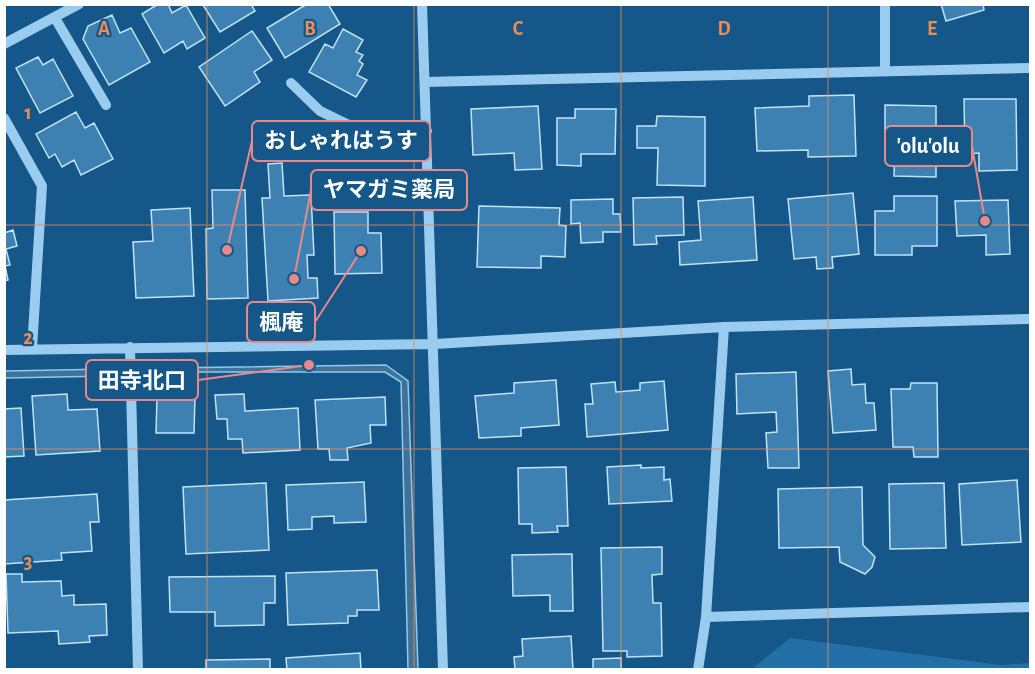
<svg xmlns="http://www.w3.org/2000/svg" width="1035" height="674" font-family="'Alegreya Sans','Noto Sans JP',sans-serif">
	<rect width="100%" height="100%" fill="#145788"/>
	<!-- green -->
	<path fill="#2370a6" d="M790 638 1001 665 1030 663V669H752Z"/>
	<!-- water -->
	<path fill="#417296" stroke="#8ccaf2" stroke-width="1.5" d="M386 365 408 381 418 669H408L401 382 385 372H161L162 368Z
		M109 369 110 376 5 378V371Z"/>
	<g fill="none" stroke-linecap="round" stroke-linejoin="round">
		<!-- stream -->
		<path stroke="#8ccaf2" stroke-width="12" d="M157 372H177"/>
	</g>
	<!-- building -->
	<path fill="#3d81b2" stroke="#c0e3fb" stroke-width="1.5" d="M158 4H168L172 13 186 5 205 38 187 49 183 41 164 53 142 14Z
		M251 4 255 11 220 32 203 5Z
		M307 4H328L340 24 285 58 267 28Z
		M941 4H983L984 10 946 21Z
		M112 15 120 33 131 28 150 62 109 85 83 39 88 26Z
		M343 29 363 40 356 52 363 55 359 61 363 64 357 75 367 80 356 97 309 72 325 44 333 48Z
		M252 31 272 60 254 72 260 82 225 106 199 67Z
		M38 57 43 65 53 59 73 96 40 113 16 68Z
		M854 95 856 156 808 157V150L757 151 755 108 809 106V96Z
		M964 99H1016L1017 170 979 171V153L965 154Z
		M885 105 936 106V177L894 176 895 131H885Z
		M538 106 542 169 515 170 514 153 473 155 471 109Z
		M575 109H616L615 154H581V166L557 165V118H575Z
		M76 112 85 128 94 123 113 159 81 175 74 160 62 167 55 154 49 158 36 134Z
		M657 116 705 117V186L657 185 658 148H637V126H656Z
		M282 163 284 196 311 195 314 255H307L308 278H317L318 298 268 301 262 198H270L268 164Z
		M212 190H245L248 298 207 299 206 229 213 228Z
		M853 193 859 254 832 257 833 268 817 269 816 257 794 259 788 199Z
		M894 196H937V246H912V255H875V211H894Z
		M683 197 684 235 656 236 657 244 634 245 633 198Z
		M753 197 757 260 680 265 679 242 701 240 698 201Z
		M613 199V214H620L621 232H603V242L581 243 580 223 571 224V200Z
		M1008 200 1010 254 986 255V235L957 236 955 201Z
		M479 206 560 208 559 225 566 226 565 257 541 256V268L477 267Z
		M190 208 194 296 136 298 133 242 153 241 151 210Z
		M334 212H368V233H381L382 273 335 274Z
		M13 230 17 246 6 249 10 265 5 266 8 280 4 281V233Z
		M851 369 852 385 865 384 866 403H874L876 430 833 433 828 371Z
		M796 372 799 468H768L766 433 777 432 776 412 737 414 736 374Z
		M556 380 559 425 521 428V436L479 438 475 396 514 393V383Z
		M664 381 668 430 587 437 585 404H593L591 384 615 382 616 392 640 390V383Z
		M911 383H937L938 457H914L913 447H893L891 389H910Z
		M67 394 68 410 97 409 100 451 36 455 32 396Z
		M244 394 245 411 298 408 300 450 243 453 242 439H228L227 419H217L215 395Z
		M157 397H195L194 433H156Z
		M385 397 386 425H370L371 443 347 448 348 460H330L329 449H318L315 400Z
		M21 408 24 456 4 457V409Z
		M641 465V468L664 467V480L670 479 672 501 609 504 607 467Z
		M566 467 568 526H557L558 532 532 533V524H519L518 468Z
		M1017 480 1021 542 962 545 959 484Z
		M364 482 366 522 334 523V516L312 517V529L288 530 286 485Z
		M266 483 269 550 186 554 183 487Z
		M944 483 946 548 890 549 889 484Z
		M862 487 863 545 875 557 872 567 865 574 840 562 839 547 779 548 778 489Z
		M97 494 99 522H90L92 551 61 553 62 560 4 564V500Z
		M662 547V574L652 575 653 603H661L662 656 627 657V651H603L601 548Z
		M572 554 573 611H550V595L513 596 512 555Z
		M377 570 379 610H357V616H348V623L288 625 286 573Z
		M6 574H22V582L61 581 62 596 74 595V605L106 604 107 635 89 636 90 642 59 644 58 631 8 633Z
		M275 576V603H264V625L215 626V612H170L169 577Z
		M571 636 573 670H515L514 657 523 656 522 639Z
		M360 653 361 670H287L286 658Z
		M621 658V670H593V659Z
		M270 659V670H206V660Z"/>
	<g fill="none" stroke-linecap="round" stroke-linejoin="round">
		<!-- minor -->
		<path stroke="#9accef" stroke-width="10" d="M422 4 443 670
			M885 4V71
			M55 18 106 105
			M4 44 79 4
			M425 82 1030 68
			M291 83 320 111 353 127 427 131
			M4 118 42 186 32 349
			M130 347 138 670
			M4 350 435 344 724 327 1030 319
			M706 617 1030 607
			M698 670 706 617 724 327"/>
	</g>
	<!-- grid -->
	<path fill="none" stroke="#ef8b55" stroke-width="1.5" stroke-opacity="0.55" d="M207 4V670M414 4V670M621 4V670M828 4V670M4 225H1030M4 449H1030"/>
	<g font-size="20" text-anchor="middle" font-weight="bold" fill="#ef8b55" stroke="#145788" stroke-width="4.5" stroke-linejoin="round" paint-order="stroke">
		<text x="104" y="35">A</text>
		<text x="310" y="35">B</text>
		<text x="518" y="35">C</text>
		<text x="724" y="35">D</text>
		<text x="932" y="35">E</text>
		<text x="28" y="119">1</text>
		<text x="28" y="344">2</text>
		<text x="28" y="568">3</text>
	</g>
	<!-- callouts -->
	<path fill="none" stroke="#e88989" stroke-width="2" d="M227 250L252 141M985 221L972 146M294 279L311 190M361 251L315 322M309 365L198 380"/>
	<g fill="#e88989" stroke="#145788" stroke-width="2">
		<circle cx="227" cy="250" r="6"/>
		<circle cx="985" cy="221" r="6"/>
		<circle cx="294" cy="279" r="6"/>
		<circle cx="361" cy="251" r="6"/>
		<circle cx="309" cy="365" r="6"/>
	</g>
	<g fill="#145788" stroke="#e88989" stroke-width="2">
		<rect x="252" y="121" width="178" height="40" rx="6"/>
		<rect x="885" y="126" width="87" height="40" rx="6"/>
		<rect x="311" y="170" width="156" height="40" rx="6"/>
		<rect x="247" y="302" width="68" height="40" rx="6"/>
		<rect x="86" y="360" width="112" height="40" rx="6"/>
	</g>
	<g font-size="22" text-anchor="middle" font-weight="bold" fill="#fff">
		<text x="341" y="148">おしゃれはうす</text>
		<text x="928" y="153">'olu'olu</text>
		<text x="389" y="197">ヤマガミ薬局</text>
		<text x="281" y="330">楓庵</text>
		<text x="142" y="388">田寺北口</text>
	</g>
	<!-- border -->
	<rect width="1035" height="674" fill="none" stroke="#ffffff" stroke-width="12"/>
</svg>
